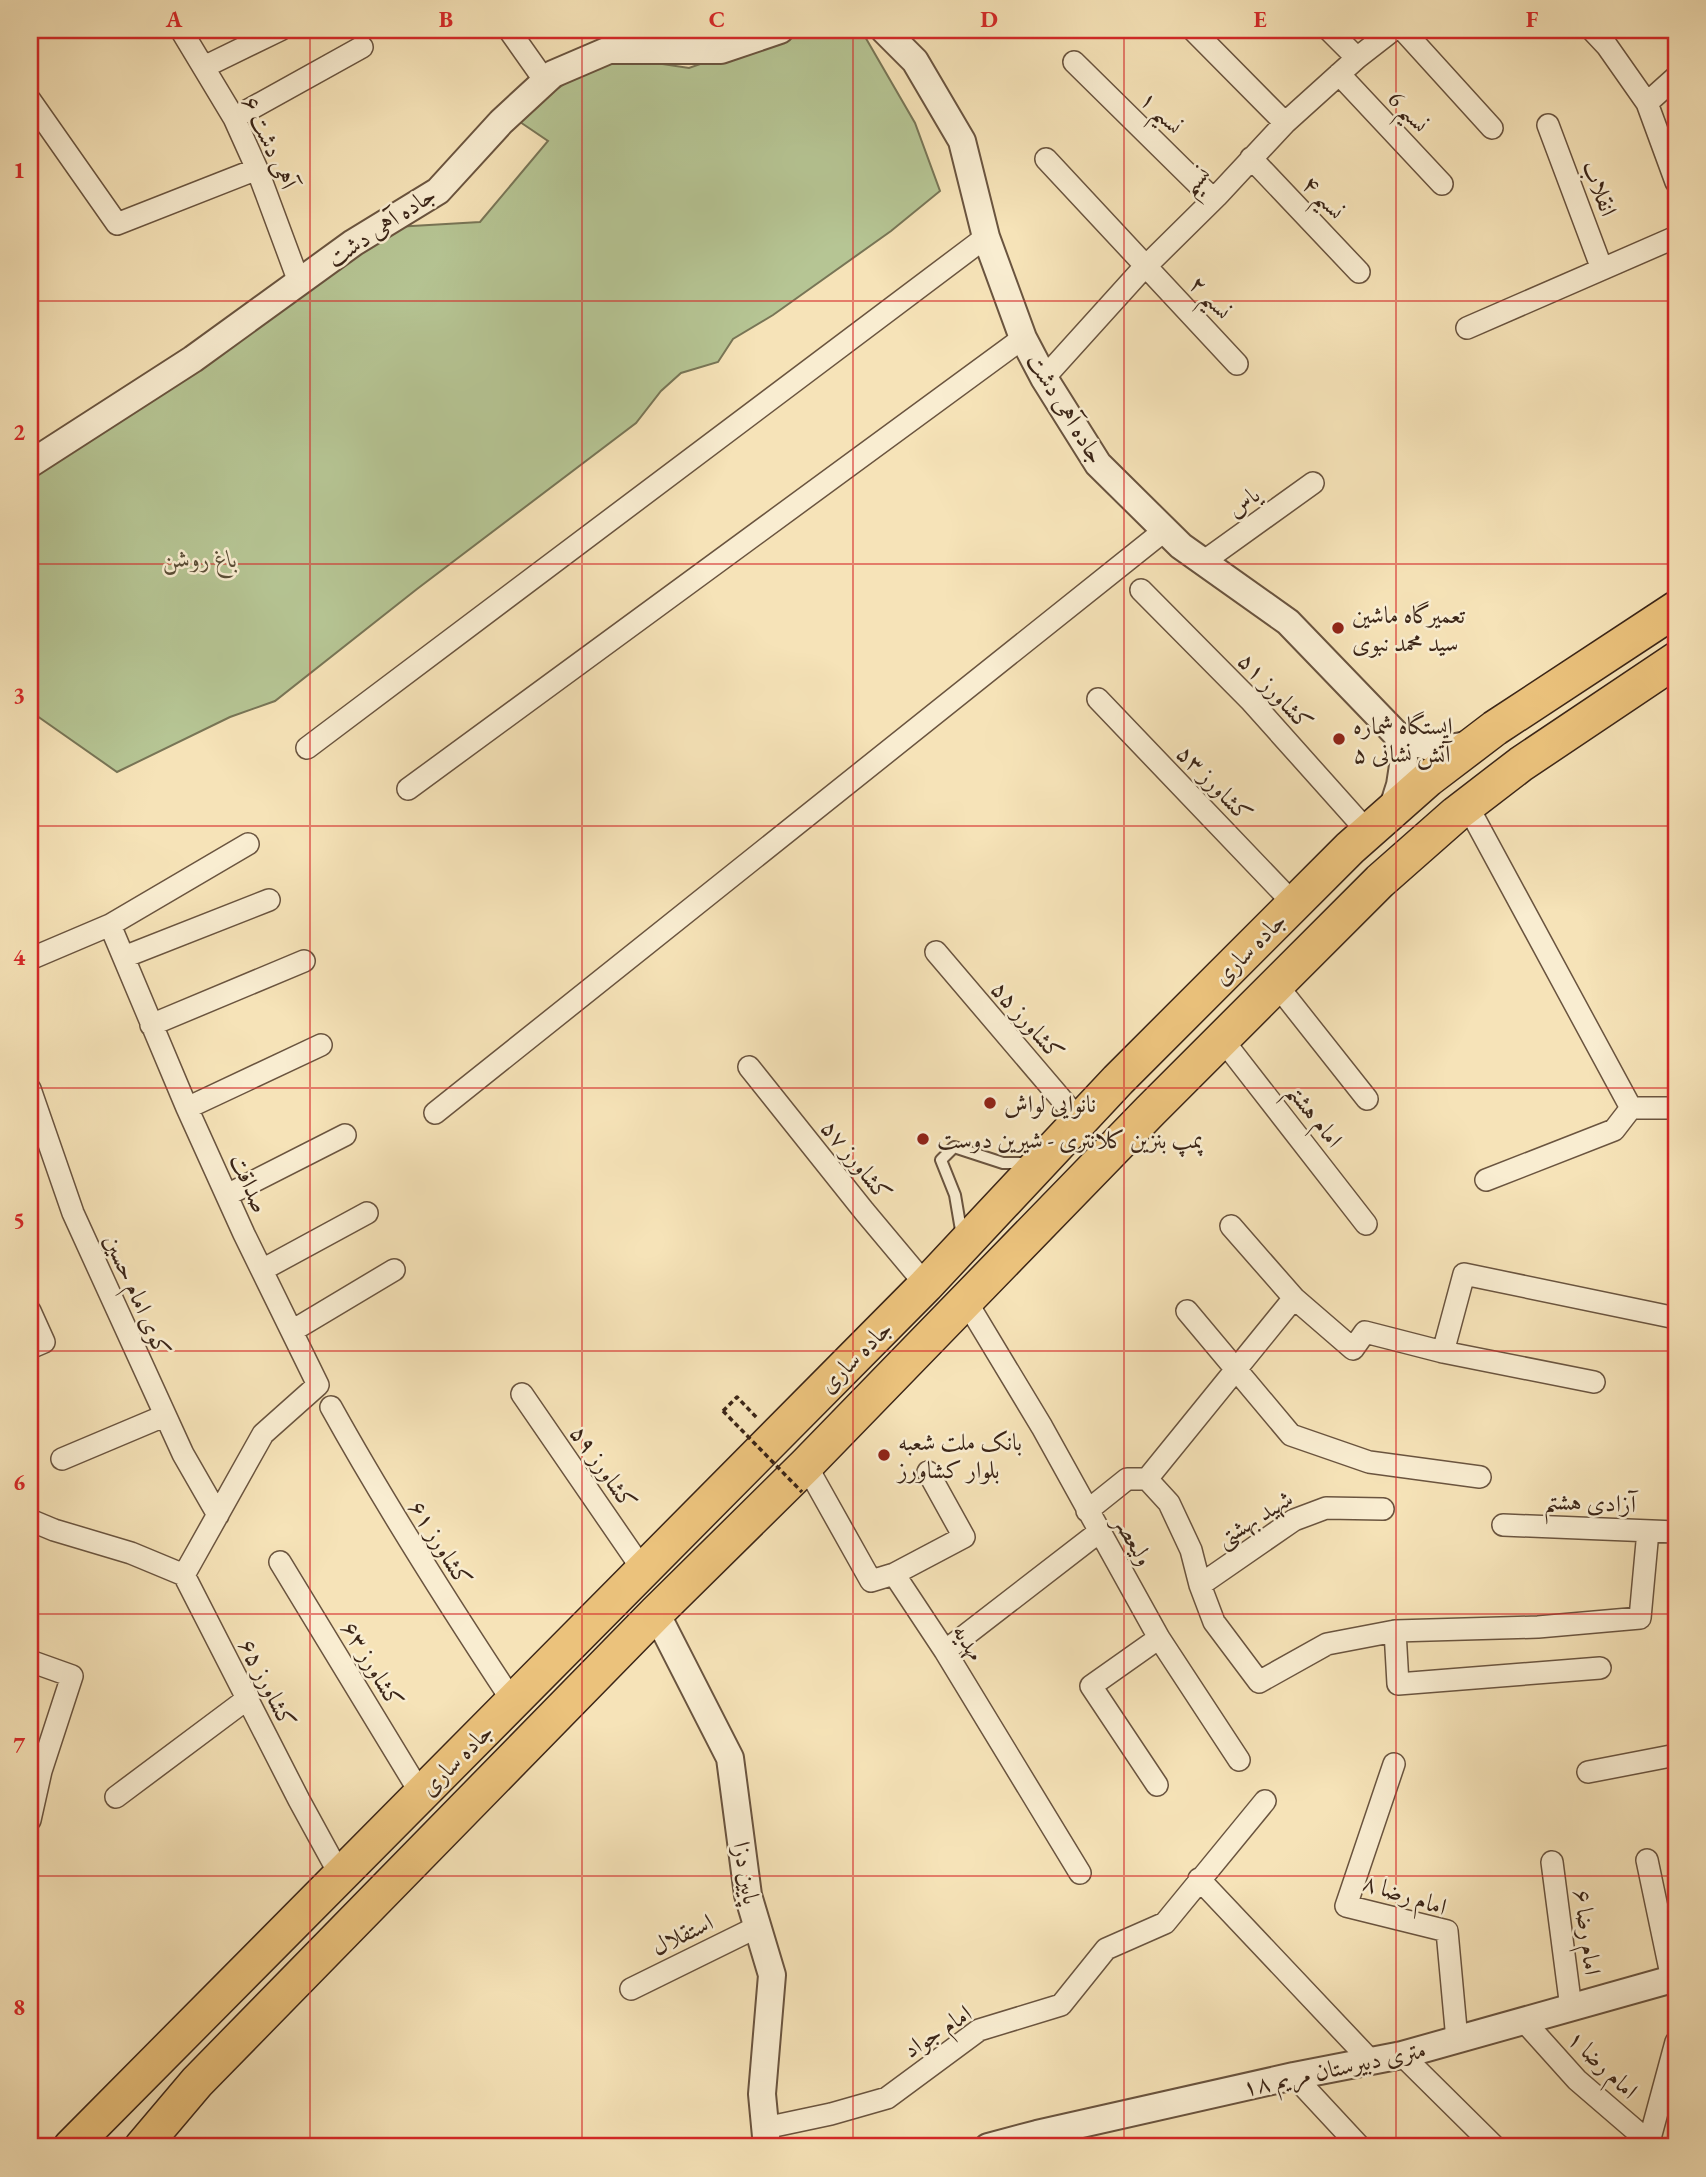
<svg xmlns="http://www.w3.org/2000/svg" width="1706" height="2177" font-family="'EB Garamond',Amiri,serif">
	<rect width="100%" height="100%" fill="#f6e3b8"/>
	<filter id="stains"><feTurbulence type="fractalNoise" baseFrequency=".00286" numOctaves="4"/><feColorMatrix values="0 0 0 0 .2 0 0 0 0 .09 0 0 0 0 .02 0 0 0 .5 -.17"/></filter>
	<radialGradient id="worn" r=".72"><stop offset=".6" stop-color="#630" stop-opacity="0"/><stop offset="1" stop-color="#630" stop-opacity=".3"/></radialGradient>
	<!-- green -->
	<path fill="#b6c594" stroke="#787556" stroke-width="2" d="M797 30H853L864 35 915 123 940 191 891 231 773 315 733 339 718 362 681 373 661 391 636 423 417 589 275 701 230 717 117 772 30 711V479L200 369 395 227 480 222 548 141 520 122 525 111 586 69 629 59 689 68Z"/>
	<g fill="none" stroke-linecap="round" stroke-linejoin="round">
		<!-- service casing -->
		<g stroke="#6a543f" stroke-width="14">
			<path id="service" d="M962 1236 955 1195 941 1160 954 1147 1003 1163H1030"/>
		</g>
		<!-- minor casing -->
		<g stroke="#6a543f" stroke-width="24">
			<path id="minor" d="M181 30 234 118 257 169 299 282
				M509 30 545 81
				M635 30 646 50
				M1193 30 1285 123
				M1329 30 1357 58
				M1403 30 1492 128
				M1592 30 1607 46 1647 103 1676 182
				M705 50 708 30
				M1074 62 1213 199
				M204 67 280 30
				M1339 74 1442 184
				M30 100 117 224 257 169
				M1647 103 1676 77
				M234 118 362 47
				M1548 125 1602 269
				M1251 158 1359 272
				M1046 159 1237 364
				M1467 328 1676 237
				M1044 378 1138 274 1217 196 1285 123 1357 58 1393 30
				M1203 562 1313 483
				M1141 590 1250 700 1368 832
				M1098 699 1294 904
				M307 748 986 237
				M408 789 1023 338
				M1467 805 1631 1108H1676
				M110 925 248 844
				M936 952 1080 1121
				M124 957 269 900
				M30 959 110 925 187 1108 244 1234 318 1385 263 1434 184 1575 299 1800 340 1875
				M1276 984 1367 1099
				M151 1025 304 961
				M1222 1039 1366 1224
				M749 1067 864 1211 926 1285
				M30 1089 73 1213 183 1454 218 1515
				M187 1108 321 1045
				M435 1113 1165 530
				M1486 1180 1614 1130 1631 1108
				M227 1195 345 1135
				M1231 1226 1294 1298
				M262 1270 367 1213
				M966 1301 1042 1427 1159 1638 1239 1760
				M30 1311 44 1342 30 1348
				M1187 1311 1291 1435 1369 1462 1480 1477
				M292 1331 394 1270
				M1443 1352 1594 1382
				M522 1394 643 1570
				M331 1407C387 1508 449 1605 513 1702
				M62 1459 164 1416
				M806 1465 871 1581 894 1574 945 1651 1080 1873
				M1147 1479 1169 1503 1191 1550 1200 1585 1214 1622 1259 1682 1327 1644 1395 1631 1538 1627 1640 1618 1648 1531
				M1087 1511 1127 1479H1147L1294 1298 1353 1349 1365 1332 1443 1352 1464 1274 1676 1318
				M30 1520 54 1530 131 1553 184 1575
				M1503 1525 1676 1532
				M280 1562 421 1794
				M894 1574 964 1537 928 1472
				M1200 1585 1294 1520 1326 1508 1383 1509
				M1395 1631 1398 1684 1600 1668
				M945 1651 1099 1532
				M30 1661 72 1676 41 1771 30 1820
				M1394 1764 1346 1906 1447 1931 1457 2040
				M1588 1772 1676 1755
				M1157 1785 1091 1686 1159 1638
				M116 1797 247 1699
				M1647 1860 1672 1979
				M1552 1862 1571 2008
				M1199 1879 1371 2061
				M631 1989 757 1927
				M1524 2021 1577 2080 1649 2142
				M1402 2055 1495 2147
				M1294 2076 1360 2147
				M765 2128 831 2114 887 2098 979 2030 1061 2005 1106 1949 1165 1923 1265 1801
				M1645 2147 1649 2142 1676 2042"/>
		</g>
		<!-- tertiary casing -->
		<g stroke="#6a543f" stroke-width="30">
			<path id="tertiary" d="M884 30 915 61 962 141 986 237 1023 338 1044 378 1098 464 1181 546 1288 622 1397 735C1427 749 1441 752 1474 743
				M30 464 193 359 353 243 438 191 501 122 553 74 609 50H721L780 30
				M1392 810 1400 785 1404 759 1397 735
				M656 1613 730 1758 748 1895 772 1975 762 2094 767 2147
				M988 2147 1037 2134 1294 2076 1402 2055 1676 1978"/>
		</g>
		<!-- trunk casing -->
		<g stroke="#3b2517" stroke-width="38">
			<path id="trunk" d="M71 2147 926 1285 1118 1080 1350 848 1428 779 1495 728 1676 609
				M142 2147 197 2082 656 1613 806 1465 1150 1111 1380 881 1456 814 1521 764 1676 660"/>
		</g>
		<!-- path -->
		<path stroke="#3b2517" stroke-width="3.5" stroke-dasharray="5 3.5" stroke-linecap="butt" d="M723 1411 737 1397 757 1418"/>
		<!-- service -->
		<use href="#service" stroke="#f9edd1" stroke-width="10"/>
		<!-- minor -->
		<use href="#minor" stroke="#f9edd1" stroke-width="21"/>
		<!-- tertiary -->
		<use href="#tertiary" stroke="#f9edd1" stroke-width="26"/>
		<!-- trunk -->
		<use href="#trunk" stroke="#ebc27c" stroke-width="35"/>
		<!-- path-bridge -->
		<path stroke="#3b2517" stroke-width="3.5" stroke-dasharray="5 3.5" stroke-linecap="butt" d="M723 1411 802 1492"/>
	</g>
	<!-- grid -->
	<path fill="none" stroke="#d62828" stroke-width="2" stroke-opacity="0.55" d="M310 30V2147M582 30V2147M853 30V2147M1124 30V2147M1396 30V2147M30 301H1676M30 564H1676M30 826H1676M30 1088H1676M30 1351H1676M30 1614H1676M30 1876H1676"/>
	<!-- markers -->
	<g fill="#8f2418" stroke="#f9edd1" stroke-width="2.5">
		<circle cx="1338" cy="628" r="7"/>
		<circle cx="1339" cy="739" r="7"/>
		<circle cx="990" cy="1103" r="7"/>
		<circle cx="923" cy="1139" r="7"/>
		<circle cx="884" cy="1455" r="7"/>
	</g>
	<g text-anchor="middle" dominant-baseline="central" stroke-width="5" stroke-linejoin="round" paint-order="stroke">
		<!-- street labels -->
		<g font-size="24" fill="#3b2517" stroke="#f9edd1">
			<text transform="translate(1409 111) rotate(47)">نسیم 6</text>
			<text transform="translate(1162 112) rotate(45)">نسیم ۱</text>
			<text transform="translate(270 142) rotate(66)">آهی دشت ۶</text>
			<text transform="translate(1195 180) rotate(-46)">نسیم</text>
			<text transform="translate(1600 188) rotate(69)">انقلاب</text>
			<text transform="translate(1324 197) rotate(47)">نسیم ۴</text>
			<text transform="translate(381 226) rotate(-34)">جاده آهی دشت</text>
			<text transform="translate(1211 297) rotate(47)">نسیم ۲</text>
			<text transform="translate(1066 408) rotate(58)">جاده آهی دشت</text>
			<text transform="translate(1243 501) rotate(-35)">یاس</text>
			<text transform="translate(1276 691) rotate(47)">کشاورز ۵۱</text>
			<text transform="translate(1215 783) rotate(46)">کشاورز ۵۳</text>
			<text transform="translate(1249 948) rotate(-45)">جاده ساری</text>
			<text transform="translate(1028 1020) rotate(49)">کشاورز ۵۵</text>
			<text transform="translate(1315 1115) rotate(52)">امام هشتم</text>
			<text transform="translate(857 1160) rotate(51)">کشاورز ۵۷</text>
			<text transform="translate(250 1183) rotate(66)">صداقت</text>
			<text transform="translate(138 1295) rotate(66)">کوی امام حسین</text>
			<text transform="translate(855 1356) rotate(-45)">جاده ساری</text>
			<text transform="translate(604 1467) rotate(55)">کشاورز ۵۹</text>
			<text transform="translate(1590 1502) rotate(2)">آزادی هشتم</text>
			<text transform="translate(1254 1518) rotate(-32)">شهید بهشتی</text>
			<text transform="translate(1134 1540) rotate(60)">ولیعصر</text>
			<text transform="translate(441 1543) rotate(58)">کشاورز ۶۱</text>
			<text transform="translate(969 1642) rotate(58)">مهدیه</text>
			<text transform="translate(373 1664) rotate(59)">کشاورز ۶۳</text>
			<text transform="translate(268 1683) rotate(63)">کشاورز ۶۵</text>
			<text transform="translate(456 1759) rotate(-45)">جاده ساری</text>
			<text transform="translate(747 1873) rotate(80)">پایین دزا</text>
			<text transform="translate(1405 1894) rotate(18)">امام رضا ۸</text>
			<text transform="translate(1588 1932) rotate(83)">امام رضا ۶</text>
			<text transform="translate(682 1934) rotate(-26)">استقلال</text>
			<text transform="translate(937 2031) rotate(-33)">امام جواد</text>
			<text transform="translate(1603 2064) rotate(44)">امام رضا ۱</text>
			<text transform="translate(1334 2068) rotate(-12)">۱۸ متری دبیرستان مریم</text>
		</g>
		<!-- park labels -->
		<g font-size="24" font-style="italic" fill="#5a4d36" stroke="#f9edd1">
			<text x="200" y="558">باغ روشن</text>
		</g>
		<!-- poi labels -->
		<g font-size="24" fill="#3b2517" stroke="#f9edd1" text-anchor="start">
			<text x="1352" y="614">تعمیرگاه ماشین<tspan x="1352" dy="28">سید محمد نبوی</tspan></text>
			<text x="1353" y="725">ایستگاه شماره<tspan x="1353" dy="28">۵ آتش نشانی</tspan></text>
			<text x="1004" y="1103">نانوایی لواش</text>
			<text x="937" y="1139">پمپ بنزین کلانتری - شیرین دوست</text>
			<text x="898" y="1441">بانک ملت شعبه<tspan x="898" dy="28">بلوار کشاورز</tspan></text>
		</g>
	</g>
	<!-- margin -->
	<rect width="1706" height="2177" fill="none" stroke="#f6e3b8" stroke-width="77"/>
	<rect x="38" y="38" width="1630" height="2100" fill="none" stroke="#d62828" stroke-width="2.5"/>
	<g font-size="23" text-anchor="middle" font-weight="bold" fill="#d62828">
		<text x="174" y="27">A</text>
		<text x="446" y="27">B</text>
		<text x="717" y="27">C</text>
		<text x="989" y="27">D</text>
		<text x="1260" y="27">E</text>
		<text x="1532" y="27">F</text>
		<text x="19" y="178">1</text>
		<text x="19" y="440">2</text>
		<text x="19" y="703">3</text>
		<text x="19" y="965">4</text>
		<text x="19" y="1228">5</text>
		<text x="19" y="1490">6</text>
		<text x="19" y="1753">7</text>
		<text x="19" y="2015">8</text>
	</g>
	<rect width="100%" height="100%" filter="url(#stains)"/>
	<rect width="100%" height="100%" fill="url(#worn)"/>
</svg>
